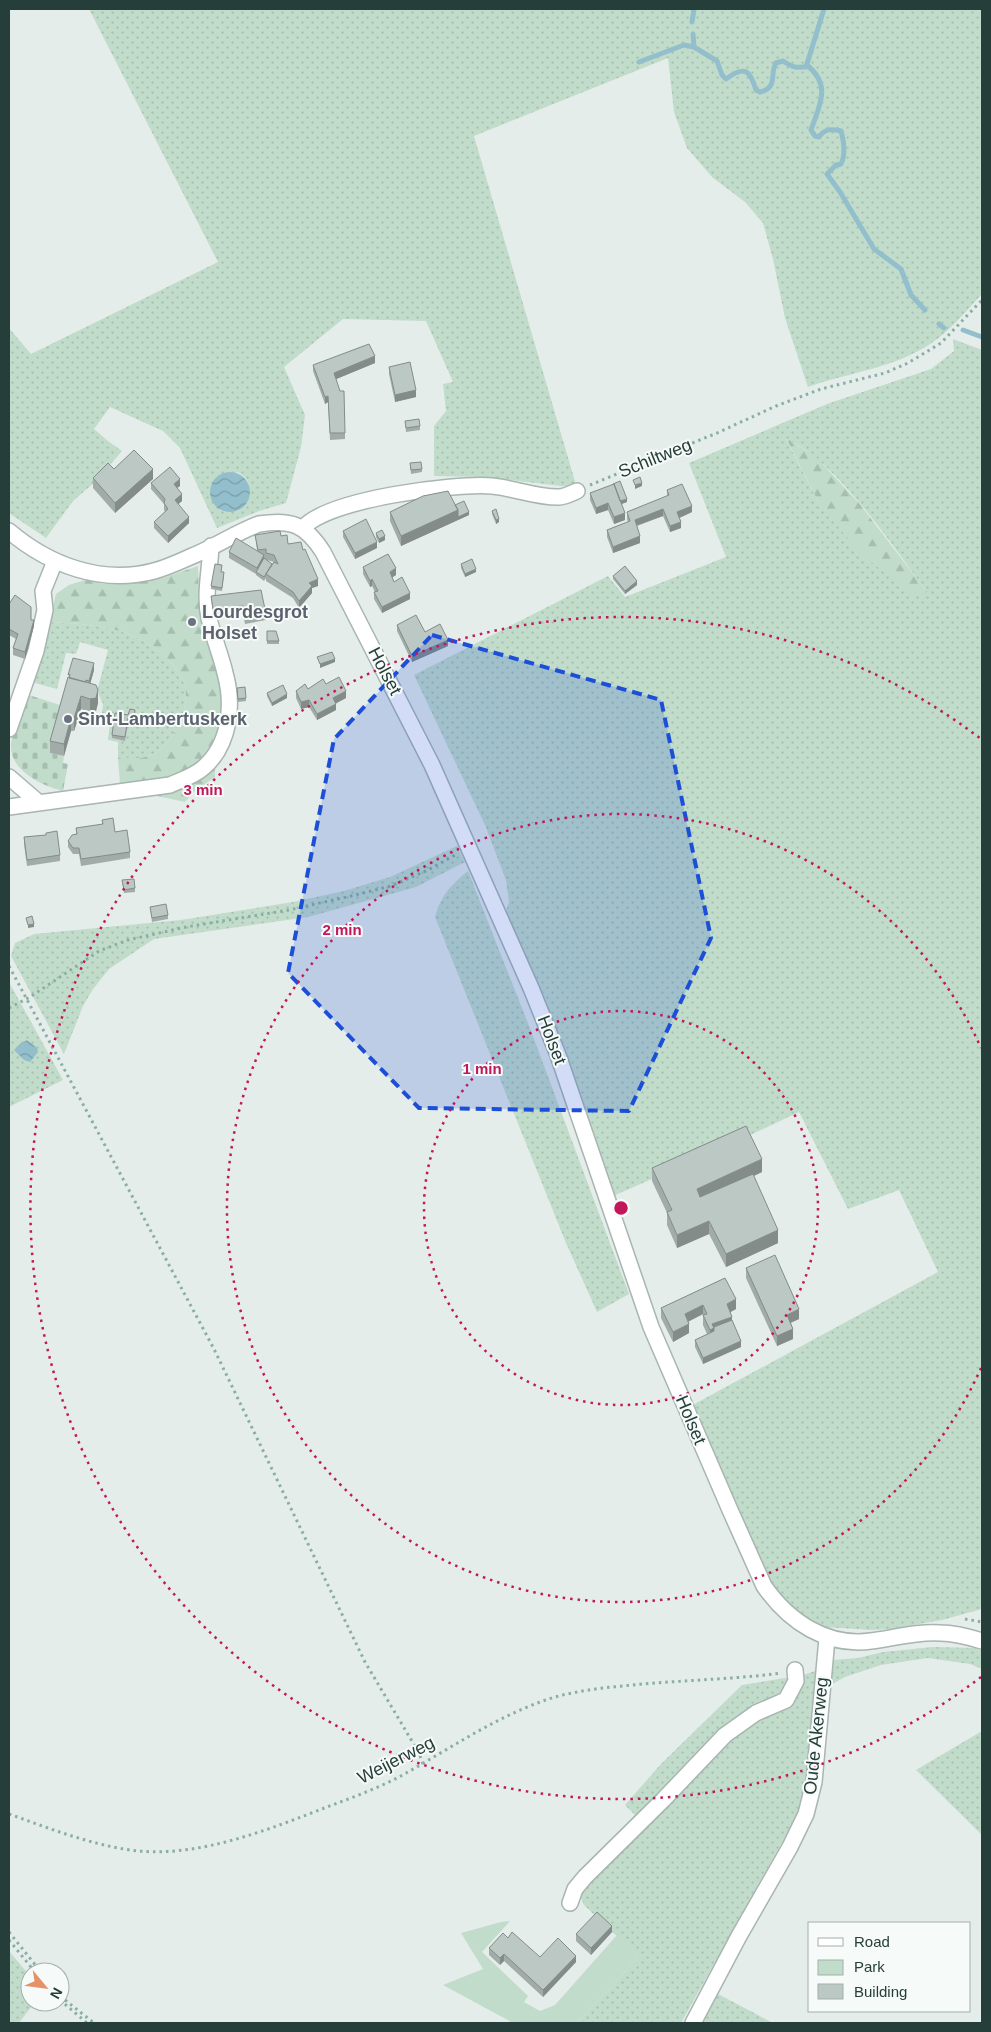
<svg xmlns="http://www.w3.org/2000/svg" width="991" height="2032" font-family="Arial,sans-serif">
	<defs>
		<pattern id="grass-dots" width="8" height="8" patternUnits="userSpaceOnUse" patternTransform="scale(1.25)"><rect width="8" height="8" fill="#c1dcca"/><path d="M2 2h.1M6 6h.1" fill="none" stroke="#a6beae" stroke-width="1.8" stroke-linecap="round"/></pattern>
		<pattern id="forest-firs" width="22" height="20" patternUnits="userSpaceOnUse" patternTransform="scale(1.25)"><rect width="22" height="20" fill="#c1dcca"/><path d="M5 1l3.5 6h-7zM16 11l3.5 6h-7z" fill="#a6beae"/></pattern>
		<pattern id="cemetery-stones" width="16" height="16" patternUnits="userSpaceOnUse" patternTransform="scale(1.25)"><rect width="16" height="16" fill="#c1dcca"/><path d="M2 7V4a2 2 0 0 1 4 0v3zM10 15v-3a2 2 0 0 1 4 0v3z" fill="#a6beae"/></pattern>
		<pattern id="water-waves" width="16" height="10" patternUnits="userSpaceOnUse" patternTransform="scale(1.25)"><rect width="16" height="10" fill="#93bfcc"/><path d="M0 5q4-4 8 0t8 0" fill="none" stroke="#789da7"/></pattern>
	</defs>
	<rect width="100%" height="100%" fill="#e5edea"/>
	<!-- grass -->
	<path fill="url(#grass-dots)" fill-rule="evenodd" d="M89 9H982V294C967 310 951 330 933 342 896 368 850 372 808 387L785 318 773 259 763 223 745 202 712 177 687 148 674 112 668 58 474 136 576 485 570 487 484 477 434 476V426L446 411 443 384 453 382 426 321 343 319 284 367 305 415 301 447 286 503 259 511 217 528 180 448 163 431 110 407 94 429 108 441 122 451 95 482 73 501 46 538 9 513V328L31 354 218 262ZM237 472C256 480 250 499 238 511L227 512 221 510Z
		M953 339 982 350V1609L942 1620 890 1629 870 1630 825 1627 780 1611 689 1407 938 1272 899 1190 848 1209 799 1112 716 1151 613 1196 503 919 509 902 506 880 485 825 414 675 608 576 625 597 726 557 689 463 827 404 931 369 954 351ZM786 439C837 461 893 547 927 592L820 505Z
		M49 622C87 624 126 626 158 650 168 658 179 671 184 683 192 707 172 752 145 757 137 759 127 758 118 758V742L108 740 111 715 102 713 103 704 97 691 108 650 80 642 76 654 66 653 57 689 31 682Z
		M457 846 465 862 416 887 308 917 154 939 109 969 93 989 83 1006 64 1054 11 956 15 943 34 934 181 920 293 902 344 891 390 877Z
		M468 871 531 1031 629 1294 597 1312 566 1243 435 917C442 894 450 886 468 871Z
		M9 982 63 1080 9 1107Z
		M933 1647 975 1648 982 1651V1669L970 1664 928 1658 881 1665 845 1677 829 1686 832 1660 858 1658 883 1652Z
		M818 1670 809 1766 796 1817 681 2023H577L639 1957 584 1905 581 1898 582 1887 713 1754 752 1721 784 1709 795 1696 803 1675Z
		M791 1677 784 1693 638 1818 625 1805 661 1764 742 1685Z
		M982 1731V1835L916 1770Z
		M9 1951 30 1976V2002H35L19 2023H9Z
		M718 1994 773 2023H703Z"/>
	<!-- forest -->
	<path fill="url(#forest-firs)" d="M786 438 816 457 859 503 927 592 914 596 860 553 820 505Z
		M198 566 199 596 205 633 210 646 221 685 222 702 219 727 214 745 215 777 195 791 185 802 157 796 120 784 118 758C127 757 137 759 145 757 172 752 192 707 184 683 179 671 168 658 158 650 126 626 87 624 49 622L56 594 69 585 85 580 103 584 131 583 163 578Z"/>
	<!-- cemetery -->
	<path fill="url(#cemetery-stones)" d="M26 694 63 706 50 753 64 756 63 763 68 764 63 791C43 786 10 771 11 746 11 735 23 706 26 694Z"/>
	<!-- green -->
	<path fill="#c1dcca" d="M510 1921 482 1952 528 1996 524 2002 540 2011 555 2005 617 1935 639 1957 577 2023H513L443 1985 483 1969 461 1933 501 1922Z"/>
	<!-- water -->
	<path fill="url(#water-waves)" d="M210 492a20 20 0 1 1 40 0a20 20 0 1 1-40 0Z
		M27 1040 37 1048 38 1052 30 1062 24 1060 14 1050 20 1044Z"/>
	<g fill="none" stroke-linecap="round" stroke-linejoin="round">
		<!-- stream -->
		<path stroke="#93bfcc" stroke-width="5" d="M692 22 694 9
			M693 34 694 47 717 61 722 75 726 79C745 65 750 70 756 90L760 92C779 87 769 74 776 63L783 61C792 67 797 69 808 66 832 86 819 106 811 130L815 136 819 137C825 128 832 129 841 131 844 142 846 154 841 164L836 165 827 174 840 192 874 249 901 269 911 295 925 310
			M639 62 684 45 694 47
			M806 67 824 9
			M939 324 944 328
			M963 330 982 337"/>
		<!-- minor casing -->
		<g stroke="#a8b5b1" stroke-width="18">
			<path id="minor" d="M303 528C328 499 453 483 492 486 514 488 539 498 559 497 565 497 572 493 577 491
				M9 531C49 565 102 585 154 571 166 568 179 562 190 557 213 548 235 533 259 524 291 519 305 524 323 552L432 765 531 988 558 1055 651 1327 730 1510 764 1586C789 1622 827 1647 871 1641 894 1638 918 1631 941 1633 955 1633 969 1637 982 1641
				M9 729 36 651 45 610 43 591 55 561
				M9 777 38 802
				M9 807 170 785C181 780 194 776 203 768 230 745 234 705 225 673 221 655 213 637 209 618 204 595 210 570 211 546
				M570 1903 575 1889 585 1877 663 1800 725 1735 756 1713 786 1700 796 1681 795 1670
				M693 2023 739 1936 790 1847 806 1814 814 1782 827 1638"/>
		</g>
		<!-- path -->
		<path stroke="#89aea5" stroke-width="3" stroke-dasharray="2.5 4" stroke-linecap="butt" d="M590 485 717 433 776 406 821 389 885 373 908 363 941 343 982 300
			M9 966 214 1349 365 1662 419 1753 423 1764
			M9 1008 30 997 99 951 128 940 186 927 289 910 351 896 391 886 428 870 455 855
			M965 1619 982 1622
			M9 1814C51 1829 94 1846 138 1851 201 1857 270 1829 327 1807 351 1798 376 1789 399 1777 450 1749 499 1714 555 1697 577 1691 600 1688 623 1686 676 1680 729 1680 782 1673
			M9 1932 41 1972
			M9 1940 35 1972
			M60 1996 94 2023
			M60 2000 87 2023"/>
		<!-- minor -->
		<use href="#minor" stroke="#fff" stroke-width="15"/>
	</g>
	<!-- wall -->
	<path fill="#a1aca8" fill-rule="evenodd" d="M375 363 336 379 345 433V439L330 440 328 402 325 404 313 371V365Z
		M389 367 416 397 395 402 389 374Z
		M405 421 420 426V430L406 432Z
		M410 463 422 469V472L411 474Z
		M114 469 153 479 115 513 93 488V478Z
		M151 483 180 486 177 488 182 501 178 504 189 523 168 543 154 528V522L165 512 164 510V504L151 489Z
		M613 485 627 502 621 504 625 520 614 524 608 510 596 514 590 500V493Z
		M667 490 692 512 679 518 681 528 670 532 663 516 637 526 640 543 613 553 607 537V530L628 522 627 519V512L667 496Z
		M455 505 469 515 401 546 390 521V512Z
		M492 511 499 522 496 524 492 514Z
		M343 531 377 548 355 559 343 537Z
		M376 533 385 540 379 543 376 537Z
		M255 535 281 536 288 544 303 550 318 586 312 588V593L299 608 293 598 266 581V578L264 581 256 575V574L229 558V552L257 550ZM267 560 274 562 272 564Z
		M461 564 476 572 465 577 461 568Z
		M363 567 396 575 392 577 394 582 410 599 382 613 374 599V592H375L372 586 370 587 363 574Z
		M222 572 224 575 222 591 211 589V586Z
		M613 576 637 585 625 594 613 579Z
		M9 589 10 602 31 620 34 626 25 659 13 655V648L16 639 9 635Z
		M211 596 266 614V620L245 624 243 612 213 616Z
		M397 625 425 632 448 646 412 662 397 631Z
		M267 631 279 641V644H267Z
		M94 670 90 684 98 703 96 711 90 712 81 709 74 731H71L64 756 50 753V741L68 678Z
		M326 684 346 698 336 703V710L317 720 309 707 301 709 296 698V691L308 689Z
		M237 688 246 698V701L238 702Z
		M267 693 287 698 272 706 267 696Z
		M135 713 134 722 128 721 125 741 112 738V735L128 715Z
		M102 820 115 832 130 852V858L81 866 79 854H73L68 847V841L76 834V828L102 825Z
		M24 837 60 855V861L27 866 24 844Z
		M122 880 135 888V892L124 893Z
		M150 907 168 915V919L152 922Z
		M652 1168 762 1172 754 1176 778 1243 726 1267 709 1234 677 1248 667 1225V1213L652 1181Z
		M746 1268 799 1319 791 1323 793 1339 777 1346 746 1278Z
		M725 1278 736 1309 730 1312 732 1320 741 1347 703 1364 695 1347V1340L707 1334 703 1325V1314L688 1322 689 1333 673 1342 661 1318V1308Z
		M612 1932 591 1955 576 1941V1934Z
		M508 1938 540 1957 576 1962 543 1997 504 1961 500 1965 489 1955V1948Z"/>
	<!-- shaded-wall -->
	<path fill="#838c88" d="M375 356V363L334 380V373Z
		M416 390V397L395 402V395Z
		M328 396V402L325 404V397Z
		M153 469V479L115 513V503Z
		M180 479V486L174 490V484Z
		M642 483V486L635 489V485Z
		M182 494V501L175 507V500Z
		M627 499V502L619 505V502Z
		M608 503V510L596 514V508Z
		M692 506V512L677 519V512Z
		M663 509V516L635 526V520Z
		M458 510 469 512V515L401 546V536Z
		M625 513V520L614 524V517Z
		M189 517V523L168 543V536Z
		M499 519V522L496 524V520Z
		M681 522V528L670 532V526Z
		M385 536V540L379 543V539Z
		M640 536V543L613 553V547Z
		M377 542V548L355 559V553Z
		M264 555V562L257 572V568Z
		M396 568V575L390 579V572Z
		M476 569V572L465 577V574Z
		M318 579V586L312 588V593L299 608V601L309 583Z
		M372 579V586L370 587V581Z
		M637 581V585L625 594V591Z
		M10 590V609L9 611V592Z
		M410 593V599L382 613V607Z
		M34 620V626L25 659V652Z
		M448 640V646L412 662V656Z
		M335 659V662L320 668V664Z
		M94 663V670L89 688V681Z
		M98 690V703L96 711 90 712V699Z
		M346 691V698L333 705V698Z
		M287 694V698L272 706V703Z
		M81 696V709L74 731V718Z
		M309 700V707L301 709V702Z
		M336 704V710L317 720V714Z
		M71 718V731L64 756V744Z
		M34 924V927L28 928V925Z
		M762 1159V1172L697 1202V1189Z
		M709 1221V1234L677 1248V1235Z
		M778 1230V1243L726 1267V1254Z
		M736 1299V1309L727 1314V1304Z
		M703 1305V1314L685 1323V1314Z
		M799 1309V1319L787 1324V1315Z
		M732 1317V1326L710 1340V1330L712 1324Z
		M689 1324V1333L673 1342V1332Z
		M793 1329V1339L777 1346V1336Z
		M741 1341V1347L703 1364V1358Z
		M612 1926V1932L591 1955V1948Z
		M504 1954V1961L500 1965V1958Z
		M576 1956V1962L543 1997V1990Z"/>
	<!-- building -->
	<path fill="#bbc8c3" stroke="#838c88" d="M369 344 375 356 334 373 340 391H344L345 433H330L328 396 325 397 313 365Z
		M410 362 416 390 395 395 389 367Z
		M419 419 420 426 406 428 405 421Z
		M134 450 153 469 115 503 93 478 108 463 114 469Z
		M421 462 422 469 411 470 410 463Z
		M170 467 180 479 174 484 182 494 175 500 189 517 168 536 154 522 168 509 164 503 165 499 151 483Z
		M640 477 642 483 635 485 633 480Z
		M620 481 627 499 620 501 614 484 613 485V484Z
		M614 484 625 513 614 517 608 503 596 508 590 493Z
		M682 484 692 506 677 512 681 522 670 526 663 509 635 520 640 536 613 547 607 530 630 521 627 512 669 495 667 490Z
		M448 491 458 510 401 536 390 512 423 496Z
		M464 501 469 512 458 517V510L455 505Z
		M496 509 499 519 496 520 492 511Z
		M366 519 377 542 355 553 343 531Z
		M382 530 385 536 379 539 376 533Z
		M280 531 281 536 287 535 288 544 301 542 303 550 305 549 318 579 309 583 312 586 299 601 293 592 266 574 274 562 278 564 274 555 266 553V549L258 550 255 535Z
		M236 538 264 555 257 568 229 552Z
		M388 554 396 568 390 572 394 582 402 577 410 593 382 607 374 592 378 591 372 579 370 581 363 567Z
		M264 558 272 564 264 577 256 572Z
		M472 559 476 569 465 574 461 564Z
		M215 564 222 565 221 572H224L222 588 211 586Z
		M625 566 637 581 625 591 613 576Z
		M261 590 266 614 245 618 243 606 213 609 211 596Z
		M15 595 31 607V620H34L25 652 13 648 18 634 9 629V604Z
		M416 615 425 632 440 624 448 640 412 656 397 625Z
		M267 631H276L279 641H267Z
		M332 652 335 659 320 664 317 657Z
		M73 658 94 663 89 681 86 680 85 682 69 678 70 674 68 675Z
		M68 677 96 685 98 690 96 698 90 699 81 696 74 718H71L64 744 50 741Z
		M339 677 346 691 333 698 336 704 317 714 309 700 301 702 296 691 305 684 308 689 323 679 326 684Z
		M283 685 287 694 272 703 267 693Z
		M245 687 246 698 238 699 237 688Z
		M130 709 135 710 134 718H128L125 737 112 735 115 713 128 715Z
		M113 818 115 832 127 830 130 852 81 859 79 848H73L68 841 72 835 77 834 76 828 103 824 102 820Z
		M57 831 60 855 27 860 24 837 46 835V833Z
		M134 879 135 888 124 890 122 880Z
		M166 904 168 915 152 918 150 907Z
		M32 916 34 924 28 925 26 918Z
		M746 1126 762 1159 697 1189 700 1197 753 1174 778 1230 726 1254 709 1221 677 1235 667 1212 672 1210 652 1168Z
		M775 1255 799 1309 787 1315 793 1329 777 1336 746 1268Z
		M725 1278 736 1299 727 1304 732 1317 712 1324 714 1328 710 1330 703 1315 707 1314 703 1305 685 1314 689 1324 673 1332 661 1308Z
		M732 1320 741 1341 703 1358 695 1340 714 1331V1327Z
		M597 1912 612 1926 591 1948 576 1934Z
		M512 1932 540 1957 558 1938 576 1956 543 1990 504 1954 500 1958 489 1948 503 1933 508 1938Z"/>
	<!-- marked area -->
	<path fill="#1d4ed8" fill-opacity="0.2" stroke="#1d4ed8" stroke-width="4" stroke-dasharray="10 6" stroke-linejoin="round" d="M432 635 661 700 711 938 629 1111 419 1108 288 973 334 739Z"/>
	<!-- distance rings -->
	<g fill="none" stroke="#c2185b" stroke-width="2.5" stroke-dasharray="2.5 5">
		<circle cx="621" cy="1208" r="197"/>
		<path d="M981 1368A394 394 0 1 1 981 1048"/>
		<path d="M981 1677A591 591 0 1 1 981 739"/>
	</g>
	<!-- markers -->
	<g fill="#6b7280" stroke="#f6faf8" stroke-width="2">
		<circle cx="192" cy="622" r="5"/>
		<circle cx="68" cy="719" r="5"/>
	</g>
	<g text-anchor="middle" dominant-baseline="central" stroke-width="4" stroke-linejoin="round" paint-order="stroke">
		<!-- street labels -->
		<g font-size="18" fill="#263e39" stroke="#f6faf8">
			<text transform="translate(655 458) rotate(-22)">Schiltweg</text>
			<text transform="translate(385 671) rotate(62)">Holset</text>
			<text transform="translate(552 1040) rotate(69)">Holset</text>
			<text transform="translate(691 1420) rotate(67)">Holset</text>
			<text transform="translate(816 1736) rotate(-84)">Oude Akerweg</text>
			<text transform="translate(396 1760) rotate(-27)">Weijerweg</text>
		</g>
		<!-- worship labels -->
		<g font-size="18" font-weight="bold" fill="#5b616d" stroke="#f6faf8" text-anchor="start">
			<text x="202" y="612">Lourdesgrot<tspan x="202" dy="21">Holset</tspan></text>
			<text x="78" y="719">Sint-Lambertuskerk</text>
		</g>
	</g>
	<circle cx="621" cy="1208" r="8" fill="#c2185b" stroke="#f6faf8" stroke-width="2.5"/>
	<g font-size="15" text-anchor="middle" font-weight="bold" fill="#c2185b" stroke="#f6faf8" stroke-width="4" stroke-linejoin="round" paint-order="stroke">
		<text x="203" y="795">3 min</text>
		<text x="342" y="935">2 min</text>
		<text x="482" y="1074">1 min</text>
	</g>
	<!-- border -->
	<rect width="991" height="2032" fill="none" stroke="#263e39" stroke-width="20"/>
	<!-- legend -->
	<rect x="808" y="1922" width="162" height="90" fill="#f6faf8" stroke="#a3afac"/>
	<rect x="818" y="1938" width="25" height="8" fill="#ffffff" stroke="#a3afac"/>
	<text x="854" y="1947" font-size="15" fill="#263e39">Road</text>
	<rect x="818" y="1960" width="25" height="15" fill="#c1dcca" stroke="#a3afac"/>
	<text x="854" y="1972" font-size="15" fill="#263e39">Park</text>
	<rect x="818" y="1984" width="25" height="15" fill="#bbc8c3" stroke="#a3afac"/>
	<text x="854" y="1997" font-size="15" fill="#263e39">Building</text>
	<!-- north arrow -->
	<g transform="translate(45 1987) rotate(119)"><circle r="24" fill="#f6faf8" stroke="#a3afac"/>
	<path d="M0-4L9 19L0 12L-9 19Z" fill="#e5926b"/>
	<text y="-8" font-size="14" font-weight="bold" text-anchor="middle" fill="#263e39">N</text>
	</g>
</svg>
